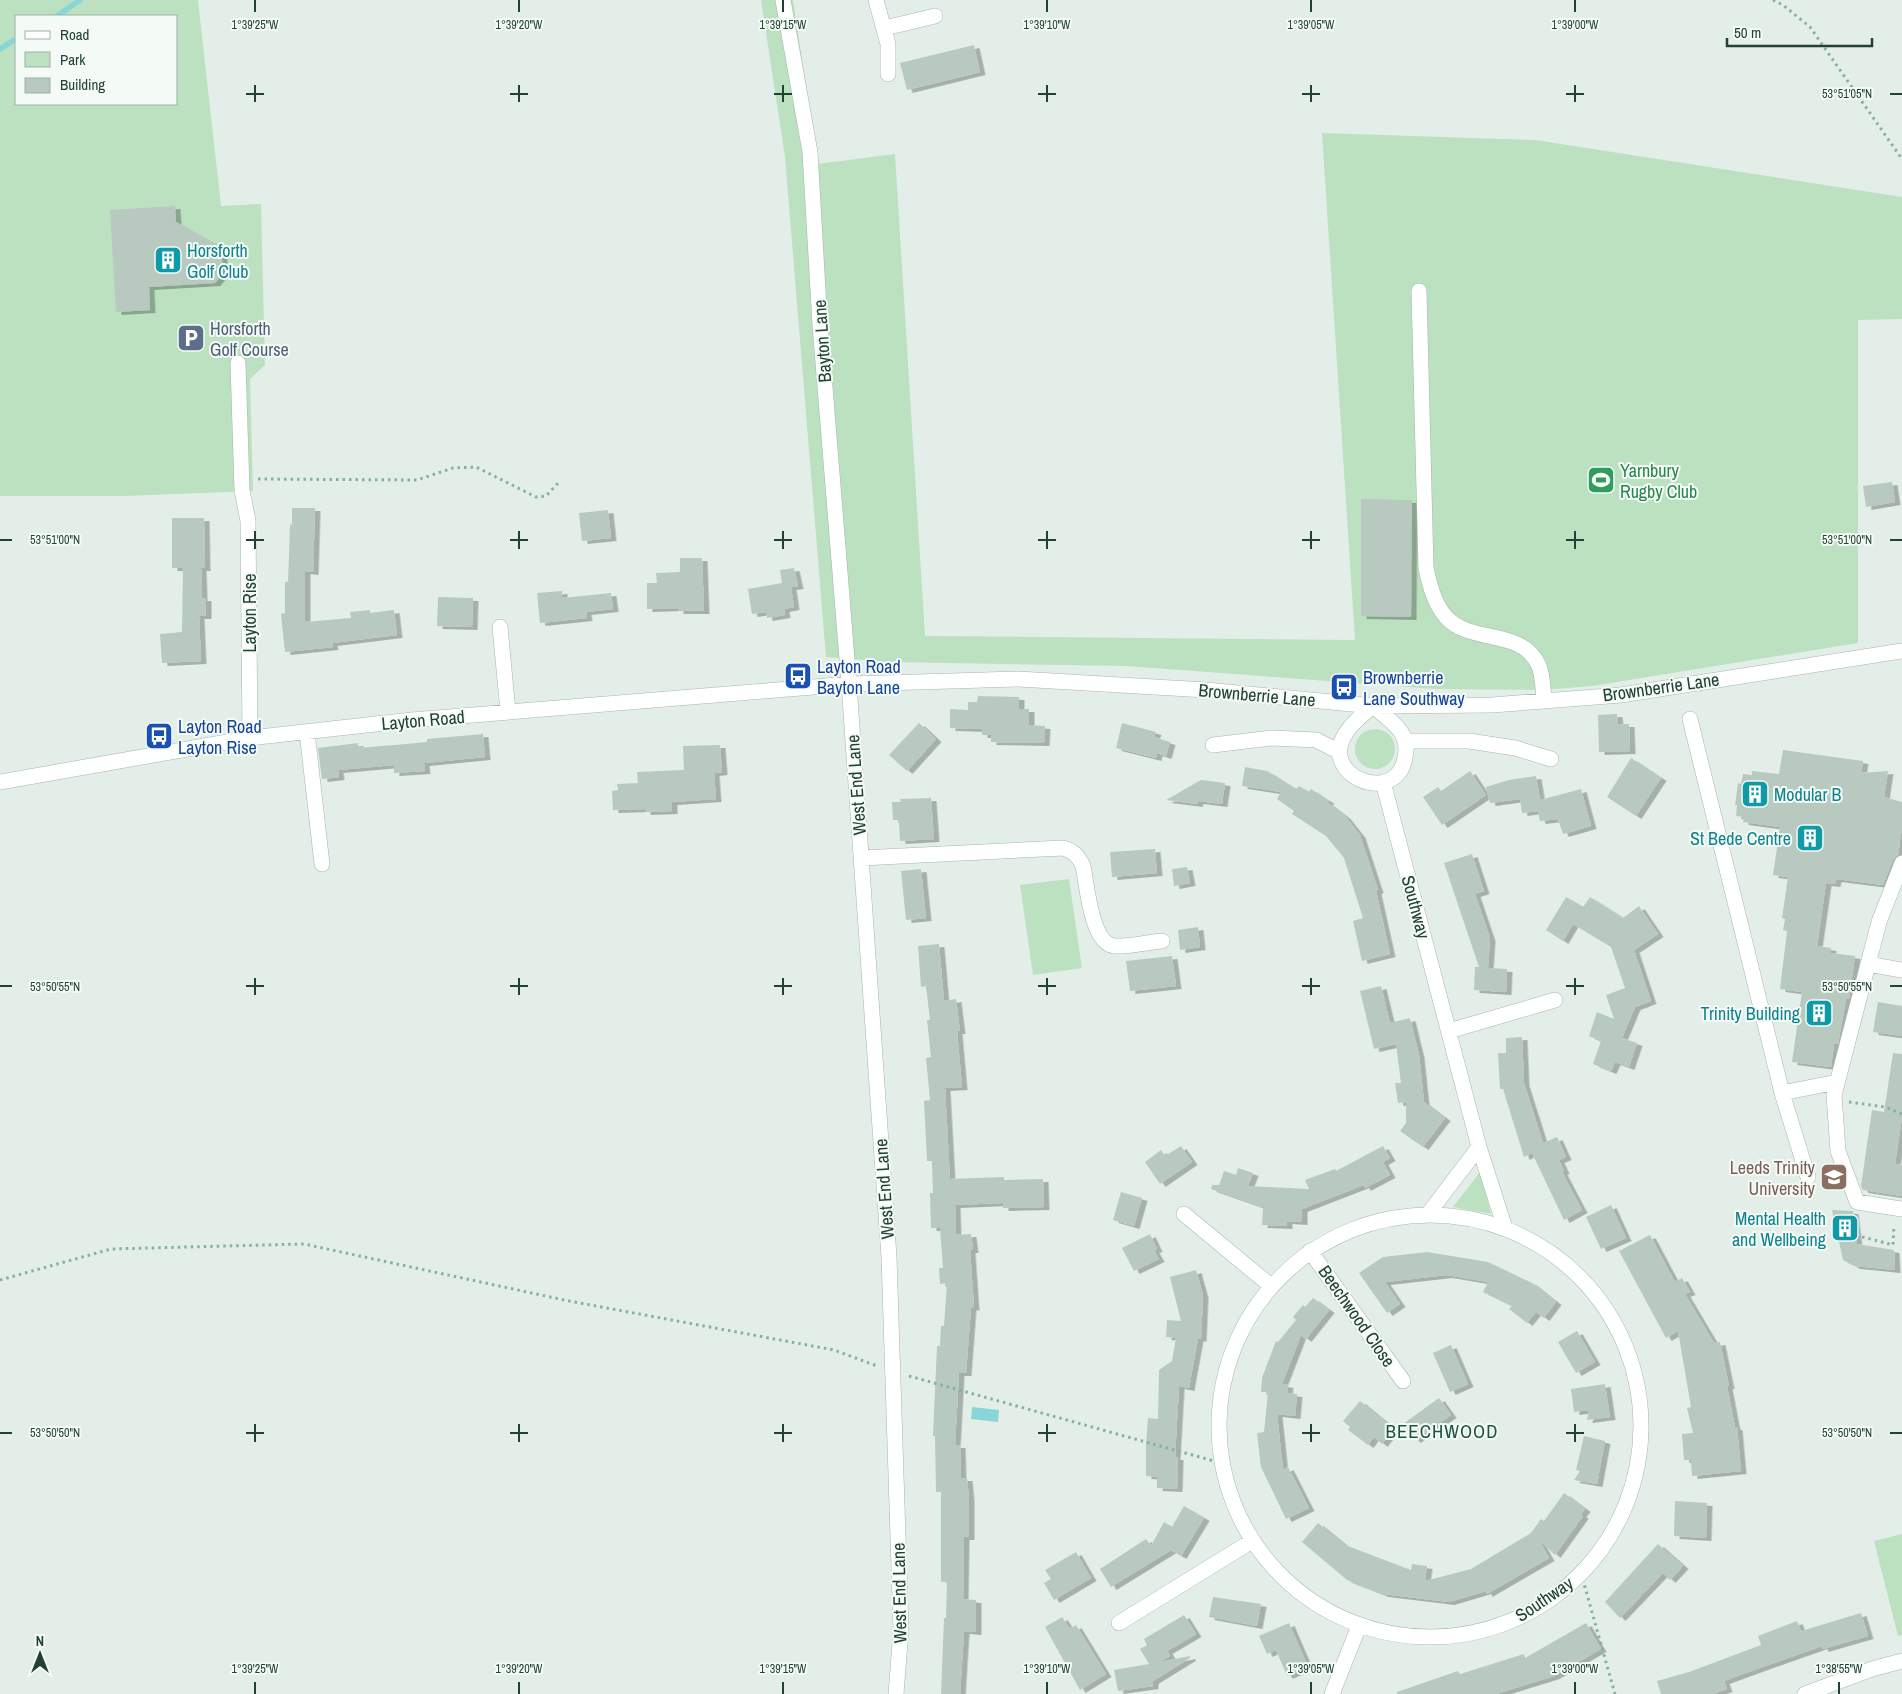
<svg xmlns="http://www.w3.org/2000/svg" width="1902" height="1694" font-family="'Archivo Narrow',sans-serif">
	<defs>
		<filter id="shadow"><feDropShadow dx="5.5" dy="3" stdDeviation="0" flood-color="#0004"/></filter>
	</defs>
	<rect width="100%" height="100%" fill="#e3eee8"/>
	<!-- green -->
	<path fill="#bbe1c0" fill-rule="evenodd" d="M0 0H198L221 206 261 204 265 365 250 379 253 491 125 496H0ZM16 16H176V104H16Z
		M761 0H793L818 164 895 154 925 636 1355 640 1322 133 1535 140 1902 197V319L1858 320V643L1592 686 1543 690 1436 689 1126 666 889 662 826 657 785 157Z
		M1355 749a20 20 0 1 1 40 0a20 20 0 1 1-40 0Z
		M1069 879 1082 968 1033 975 1020 885Z
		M1480 1172 1491 1214 1453 1207Z
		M1902 1534V1635L1898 1636 1874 1541Z"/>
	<!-- water -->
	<path fill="#88d6d7" d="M972 1407 999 1410 998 1422 971 1419Z"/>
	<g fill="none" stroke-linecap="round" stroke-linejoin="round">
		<!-- stream -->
		<path stroke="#88d6d7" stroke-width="5.5" d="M57 16 80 0
			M0 49 16 39"/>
	</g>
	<!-- building -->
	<path fill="#b8c9c0" filter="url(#shadow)" d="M974 45 980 72 907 90 900 63Z
		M175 206 176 222 221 247 223 273 215 283 149 287 150 310 116 312 110 210Z
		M1892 482 1895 502 1866 507 1863 486Z
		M1361 499 1412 500 1411 617 1361 616Z
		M292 508H315L313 572 305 571V622L351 618 350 612 370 610V613L394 610 397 635 332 643 333 647 285 652 281 614 285 613V582H288L290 524 292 525Z
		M608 510 611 538 582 541 579 513Z
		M172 518H204L205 568H201L202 598H206V616H199L201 661 162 663 160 634 182 632 183 568H172Z
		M680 558H702L704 611H678V608L647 609V583H657L656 573 680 572Z
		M794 568 798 586 791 587 794 607 784 609 785 615 767 618 766 612 752 614 748 589 782 583 780 570Z
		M562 591V598L611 593 613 609 586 612 587 618 540 623 537 593Z
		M438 597 473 598 472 627 437 626Z
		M978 696 1019 697V709H1029V725L1045 726 1044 743 991 742V735H982V729L950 728V709L968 710V702H977Z
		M1617 714 1618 724H1629L1630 751 1599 752 1598 715Z
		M919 723 936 739 907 771 889 755Z
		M1122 723 1156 732 1154 737 1170 742 1166 756 1157 753 1156 758 1116 748Z
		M483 734 485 757 424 763 425 771 394 773V765L338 770 339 777 322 779 318 748 358 743V748L406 744 427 742V739Z
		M720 745 722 772 714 773 716 799 672 802V811L645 812V809L613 810 612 791 618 790 617 784 638 783 637 772 684 770 683 746Z
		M1783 750 1863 761 1861 773 1888 771 1884 797 1902 802V827L1898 855 1893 860 1883 885 1836 879 1835 884 1826 883 1817 946 1831 948V953L1855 956 1849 999H1846L1838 1044 1834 1043 1831 1067 1792 1062 1802 992 1780 989 1787 931 1783 930 1785 919 1782 918 1788 877 1773 875 1780 827 1743 822 1744 817 1736 816 1737 805H1735L1738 783 1741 784 1743 774 1752 775V771L1779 774Z
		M1631 758 1661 778 1636 816 1607 797Z
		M1245 767 1267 771 1296 789 1299 786 1309 792 1311 789 1329 801 1327 802 1345 816 1360 835 1378 890 1376 891 1390 954 1362 961 1353 921 1363 918 1344 858 1326 836 1292 814 1294 811 1277 799 1281 792 1242 786Z
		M1470 771 1486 795 1442 825 1423 797 1438 787 1441 791Z
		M1536 776 1540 800 1581 789 1591 826 1563 834 1558 819 1540 821 1538 811 1522 813 1520 799 1490 803 1486 787 1509 780Z
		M1201 780 1225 783 1222 804 1198 801 1197 804 1166 800Z
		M931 798 934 839 900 841 899 820H893L892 802H901L900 799Z
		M1155 849 1157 873 1112 877 1110 852Z
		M1472 854 1484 891 1475 894 1490 938 1488 968 1507 969 1506 992 1474 990 1475 967H1479L1444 863Z
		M1187 867 1190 883 1174 886 1172 869Z
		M921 869 926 918 906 920 901 871Z
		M1566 897 1583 907 1590 897 1623 918 1639 906 1658 934 1634 950 1651 1001 1635 1007 1622 1038 1637 1043 1629 1067 1615 1062 1611 1071 1593 1064 1601 1041 1589 1036 1597 1012 1614 1019 1606 995 1625 988 1611 947 1573 924 1563 941 1546 930Z
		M1198 927 1200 947 1180 950 1178 930Z
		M939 944 944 1001 956 999 960 1031H957L962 1087 945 1088 950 1179 1004 1177V1180L1043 1179 1044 1207 1003 1208V1203L955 1205 956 1235 971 1234 973 1250H970L974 1308 971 1307 966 1373H959L955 1445H960L961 1478H967L969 1499V1537H964L963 1599 976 1600V1632L964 1631 960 1694H941L944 1618H946L947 1582H941V1492H936L935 1436H933L937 1346H940L941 1326H944L947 1283 940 1284 939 1268H943L940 1228H931L930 1193H933L932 1161H927L924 1101 930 1100 926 1058 931 1057 927 1020H930L926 986 921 987 918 946Z
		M1172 956 1176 986 1130 991 1126 961Z
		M1381 986 1390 1023 1410 1018 1419 1055 1424 1102 1445 1118 1423 1147 1400 1131 1406 1123V1102L1398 1103 1395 1083H1401L1396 1044 1374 1049 1360 991Z
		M1878 1002 1902 1006V1036L1873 1032Z
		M1522 1037 1524 1083 1543 1143 1557 1137 1566 1157 1559 1160 1564 1171 1562 1172 1582 1210 1564 1220 1532 1153 1524 1157 1503 1089H1500L1498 1053H1506V1038Z
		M1893 1053 1902 1054V1117L1895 1164 1902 1165V1196L1863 1190 1861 1186 1872 1110 1884 1112Z
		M1181 1146 1192 1162 1160 1184 1145 1162 1161 1150 1165 1156Z
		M1383 1146 1390 1158 1383 1162 1390 1175 1365 1188 1364 1185 1302 1209V1222L1287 1221V1226L1262 1225 1263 1207 1211 1189 1212 1185H1219L1224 1171 1236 1175 1238 1168 1253 1173 1248 1186 1309 1189 1305 1180 1335 1169 1336 1171Z
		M1121 1192 1142 1198 1134 1226 1113 1220Z
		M1611 1205 1626 1238 1601 1249 1586 1217Z
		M1832 1210 1853 1211 1857 1244 1894 1250 1895 1270 1855 1266 1843 1260Z
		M1150 1234 1157 1249 1154 1250 1159 1259 1134 1271 1122 1248Z
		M1650 1235 1675 1282 1682 1278 1690 1292 1685 1294 1714 1343 1720 1342 1729 1386H1727L1735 1427H1737L1741 1471 1692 1476 1691 1460H1684L1682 1434 1693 1433 1687 1408 1691 1407 1678 1331 1666 1338 1619 1251Z
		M1427 1252 1488 1262 1532 1283 1556 1302 1544 1318 1536 1312 1527 1323 1509 1309 1512 1306 1483 1292 1488 1282 1447 1275 1385 1282 1400 1304 1387 1313 1359 1273 1383 1257Z
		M1196 1270 1203 1295 1201 1339 1198 1338 1189 1388 1179 1386 1175 1457H1178L1177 1489 1157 1488V1477L1146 1476V1445L1148 1418 1158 1419 1159 1370 1172 1361 1176 1338 1166 1337 1167 1320 1181 1321 1170 1277Z
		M1313 1298 1329 1310 1306 1339 1301 1335 1282 1384 1288 1385 1287 1393 1297 1394 1295 1416 1277 1414 1283 1470 1288 1467 1309 1508 1286 1519 1261 1467 1257 1433 1264 1432 1268 1392H1261L1262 1378 1276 1341 1278 1342 1296 1320 1293 1317 1303 1305 1305 1307Z
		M1577 1331 1595 1362 1576 1373 1558 1342Z
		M1451 1345 1468 1384 1450 1392 1433 1353Z
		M1605 1384 1610 1417 1587 1420 1589 1410 1574 1412 1571 1389Z
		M1439 1398 1451 1415 1415 1440 1403 1424Z
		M1360 1401 1394 1429 1382 1444 1374 1437 1368 1445 1348 1430 1350 1427 1343 1421Z
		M1584 1436 1605 1441 1597 1484 1574 1480 1580 1471 1576 1470Z
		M1564 1493 1585 1509 1581 1514 1583 1516 1555 1555 1539 1540 1549 1558 1487 1594 1486 1591 1449 1602 1383 1594 1347 1580 1302 1542 1318 1523 1345 1545 1411 1570 1412 1564 1427 1566 1425 1581 1471 1569 1531 1533 1541 1519 1544 1521Z
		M1675 1501 1707 1503 1706 1538 1674 1536Z
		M1184 1506 1204 1518 1181 1556 1171 1550 1111 1587 1100 1569 1146 1539 1151 1546 1164 1522 1172 1527Z
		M1658 1544 1683 1566 1670 1580 1663 1573 1620 1618 1605 1602Z
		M1076 1552 1091 1578 1054 1600 1044 1583 1051 1579 1045 1570Z
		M1213 1597 1261 1604 1257 1626 1209 1617Z
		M1861 1613 1868 1636 1823 1649 1822 1646 1768 1665 1724 1681 1727 1689 1713 1694H1661L1657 1681 1689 1672 1761 1645 1758 1636 1797 1621 1801 1631Z
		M1184 1615 1196 1634 1167 1651 1170 1656 1160 1662 1190 1656V1658L1153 1681V1686L1118 1691 1114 1670 1149 1664 1140 1649 1147 1645 1144 1639Z
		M1062 1617 1070 1629 1076 1625 1106 1674 1080 1690 1045 1627Z
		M1289 1623 1308 1667 1287 1676 1276 1650 1267 1654 1259 1636Z
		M1586 1623 1601 1649 1554 1676 1496 1694H1397V1692L1458 1671 1460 1674 1524 1654 1525 1658Z"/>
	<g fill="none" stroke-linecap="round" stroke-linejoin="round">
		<!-- minor casing -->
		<g stroke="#a5b7ae" stroke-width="16">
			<path id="minor" d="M783 0 810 152 820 325 849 684 889 1257 901 1630 896 1694
				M876 0 888 44V74
				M885 28 935 16
				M1419 291 1426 568C1430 586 1434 603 1446 617 1471 645 1522 627 1539 666 1543 676 1543 690 1544 700
				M238 363 242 490 248 521 250 738
				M500 627 508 712
				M1373 706C1382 714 1394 722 1401 732 1406 740 1407 749 1405 758 1396 807 1317 776 1346 733 1352 722 1364 714 1373 706Z
				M1690 719 1782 1093
				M307 732 322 864
				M1405 741H1469L1515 748 1551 759
				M1213 745 1272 738 1316 740 1340 752
				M0 782 250 738 412 720 849 684 1018 679 1206 690 1373 706 1492 705 1621 695 1902 651
				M1383 782 1479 1147 1505 1228
				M861 858 1063 848C1074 851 1078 856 1083 866 1087 885 1091 943 1114 946 1128 947 1148 942 1162 941
				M1902 863 1879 922 1834 1095 1838 1151 1857 1202 1902 1209
				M1868 964 1902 970
				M1449 1031 1555 1000
				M1808 1177 1782 1093 1837 1082
				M1184 1214 1271 1286
				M1428 1214 1479 1147
				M1219 1426a211 211 0 1 1 422 0a211 211 0 1 1-422 0Z
				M1310 1251 1403 1381
				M1119 1623 1252 1541
				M1332 1694 1359 1626
				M1805 1694 1872 1669 1902 1661"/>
		</g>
		<!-- path -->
		<path stroke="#82b49d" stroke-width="3" stroke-dasharray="2.5 4" stroke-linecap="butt" d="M1773 0 1783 5 1810 27 1902 159
			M258 479 417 480 453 468 476 467 536 497 546 496 559 482
			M1849 1102 1885 1107 1902 1114
			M1850 1217 1855 1235 1893 1245 1894 1225
			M0 1280 111 1249 304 1244 569 1301 834 1350 877 1366
			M909 1376 1221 1463
			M1581 1573 1615 1694"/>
		<!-- minor -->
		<use href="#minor" stroke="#fff" stroke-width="15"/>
	</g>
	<!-- ticks -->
	<path fill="none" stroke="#214134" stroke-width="2" d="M255 0V12M519 0V12M783 0V12M1047 0V12M1311 0V12M1575 0V12M255 85V102M519 85V102M783 85V102M1047 85V102M1311 85V102M1575 85V102M246 94H264M510 94H528M774 94H792M1038 94H1056M1302 94H1320M1566 94H1584M1890 94H1902M255 531V549M519 531V549M783 531V549M1047 531V549M1311 531V549M1575 531V549M0 540H12M246 540H264M510 540H528M774 540H792M1038 540H1056M1302 540H1320M1566 540H1584M1890 540H1902M255 978V995M519 978V995M783 978V995M1047 978V995M1311 978V995M1575 978V995M0 986H12M246 986H264M510 986H528M774 986H792M1038 986H1056M1302 986H1320M1566 986H1584M1890 986H1902M255 1424V1442M519 1424V1442M783 1424V1442M1047 1424V1442M1311 1424V1442M1575 1424V1442M0 1433H12M246 1433H264M510 1433H528M774 1433H792M1038 1433H1056M1302 1433H1320M1566 1433H1584M1890 1433H1902M255 1682V1694M519 1682V1694M783 1682V1694M1047 1682V1694M1311 1682V1694M1575 1682V1694M1839 1682V1694"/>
	<!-- icons -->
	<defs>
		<g id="building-square" transform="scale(1.4375)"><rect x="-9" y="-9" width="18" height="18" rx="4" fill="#0f9aa8" stroke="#f4faf6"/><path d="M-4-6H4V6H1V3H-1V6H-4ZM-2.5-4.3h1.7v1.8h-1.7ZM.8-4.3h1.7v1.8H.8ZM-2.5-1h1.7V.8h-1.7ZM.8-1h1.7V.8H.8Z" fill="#fff"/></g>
		<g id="parking-square" transform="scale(1.4375)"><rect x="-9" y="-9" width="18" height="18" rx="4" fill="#5c6f8a" stroke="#f4faf6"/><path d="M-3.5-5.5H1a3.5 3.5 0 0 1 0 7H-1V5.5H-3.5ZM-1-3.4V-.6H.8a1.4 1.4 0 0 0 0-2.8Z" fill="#fff"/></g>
		<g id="stadium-square" transform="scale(1.4375)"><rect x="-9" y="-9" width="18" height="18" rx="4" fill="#2e9e5b" stroke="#f4faf6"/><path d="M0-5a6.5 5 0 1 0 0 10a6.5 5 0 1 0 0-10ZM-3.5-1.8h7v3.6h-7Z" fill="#fff"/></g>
		<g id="bus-square" transform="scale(1.4375)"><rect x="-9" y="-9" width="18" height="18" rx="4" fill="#1a4fb4" stroke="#f4faf6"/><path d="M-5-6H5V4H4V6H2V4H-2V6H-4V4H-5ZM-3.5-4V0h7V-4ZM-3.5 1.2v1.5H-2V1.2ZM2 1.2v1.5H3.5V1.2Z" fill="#fff"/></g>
		<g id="university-square" transform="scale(1.4375)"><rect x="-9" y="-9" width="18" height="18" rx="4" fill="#8d6e63" stroke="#f4faf6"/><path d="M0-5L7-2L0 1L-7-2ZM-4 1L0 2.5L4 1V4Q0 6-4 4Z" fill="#fff"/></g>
	</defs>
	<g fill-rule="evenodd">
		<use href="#building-square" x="168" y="260"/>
		<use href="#parking-square" x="191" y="338"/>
		<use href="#stadium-square" x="1601" y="480"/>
		<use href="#bus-square" x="798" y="676"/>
		<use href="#bus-square" x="1344" y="687"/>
		<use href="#bus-square" x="159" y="736"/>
		<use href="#building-square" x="1755" y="794"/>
		<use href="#building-square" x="1810" y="838"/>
		<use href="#building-square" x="1819" y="1013"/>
		<use href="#university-square" x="1834" y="1177"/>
		<use href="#building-square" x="1845" y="1228"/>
	</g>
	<g text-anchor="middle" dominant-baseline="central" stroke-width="4" stroke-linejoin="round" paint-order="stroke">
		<!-- culture labels -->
		<g font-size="18" fill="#0d838f" stroke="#f4faf6" text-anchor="end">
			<text x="187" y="250" text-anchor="start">Horsforth<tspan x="187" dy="21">Golf Club</tspan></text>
			<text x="1774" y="794" text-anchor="start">Modular B</text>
			<text x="1791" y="838">St Bede Centre</text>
			<text x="1800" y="1013">Trinity Building</text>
			<text x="1826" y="1218">Mental Health<tspan x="1826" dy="21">and Wellbeing</tspan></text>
		</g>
		<!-- service labels -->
		<g font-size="18" fill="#4e5e75" stroke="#f4faf6" text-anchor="start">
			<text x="210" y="328">Horsforth<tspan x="210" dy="21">Golf Course</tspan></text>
		</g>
		<!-- street labels -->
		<g font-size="18" fill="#214134" stroke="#f4faf6">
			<text transform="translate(822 341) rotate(-94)">Bayton Lane</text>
			<text transform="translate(249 613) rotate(-90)">Layton Rise</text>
			<text transform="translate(1661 687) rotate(-8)">Brownberrie Lane</text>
			<text transform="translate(1257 695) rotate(5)">Brownberrie Lane</text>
			<text transform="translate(423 720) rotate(-5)">Layton Road</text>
			<text transform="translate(856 785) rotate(-94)">West End Lane</text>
			<text transform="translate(1416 907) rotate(75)">Southway</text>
			<text transform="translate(884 1189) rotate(-94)">West End Lane</text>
			<text transform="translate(1357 1316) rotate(55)">Beechwood Close</text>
			<text transform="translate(899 1593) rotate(-91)">West End Lane</text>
			<text transform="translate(1544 1599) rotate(-34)">Southway</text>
		</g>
		<!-- leisure labels -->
		<g font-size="18" fill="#27864d" stroke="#f4faf6" text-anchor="start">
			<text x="1620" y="470">Yarnbury<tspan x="1620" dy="21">Rugby Club</tspan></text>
		</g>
		<!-- transit labels -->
		<g font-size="18" fill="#164399" stroke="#f4faf6" text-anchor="start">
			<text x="817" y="666">Layton Road<tspan x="817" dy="21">Bayton Lane</tspan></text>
			<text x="1363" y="677">Brownberrie<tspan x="1363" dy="21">Lane Southway</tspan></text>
			<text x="178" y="726">Layton Road<tspan x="178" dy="21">Layton Rise</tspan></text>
		</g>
		<!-- education labels -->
		<g font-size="18" fill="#785e54" stroke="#f4faf6" text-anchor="end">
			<text x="1815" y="1167">Leeds Trinity<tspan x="1815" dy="21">University</tspan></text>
		</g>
		<!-- neighbourhood labels -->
		<g font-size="19" letter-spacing="1" fill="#1b553f" stroke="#f4faf6">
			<text x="1442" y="1431">BEECHWOOD</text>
		</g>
	</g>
	<g font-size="12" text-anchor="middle" fill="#214134" stroke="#f4faf6" stroke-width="4" stroke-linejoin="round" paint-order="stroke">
		<text x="255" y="29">1°39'25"W</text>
		<text x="519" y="29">1°39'20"W</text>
		<text x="783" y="29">1°39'15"W</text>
		<text x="1047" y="29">1°39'10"W</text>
		<text x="1311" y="29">1°39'05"W</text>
		<text x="1575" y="29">1°39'00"W</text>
		<text x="1847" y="98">53°51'05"N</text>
		<text x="55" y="544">53°51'00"N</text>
		<text x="1847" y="544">53°51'00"N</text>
		<text x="55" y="991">53°50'55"N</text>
		<text x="1847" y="991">53°50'55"N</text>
		<text x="55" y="1437">53°50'50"N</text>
		<text x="1847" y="1437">53°50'50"N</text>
		<text x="255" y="1673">1°39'25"W</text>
		<text x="519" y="1673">1°39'20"W</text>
		<text x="783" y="1673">1°39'15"W</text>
		<text x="1047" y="1673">1°39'10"W</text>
		<text x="1311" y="1673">1°39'05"W</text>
		<text x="1575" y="1673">1°39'00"W</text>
		<text x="1839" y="1673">1°38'55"W</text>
	</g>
	<!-- legend -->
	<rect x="15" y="15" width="162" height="90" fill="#f4faf6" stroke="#a0b0a8"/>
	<rect x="25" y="31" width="25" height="8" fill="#ffffff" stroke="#a0b0a8"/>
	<text x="60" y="40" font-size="15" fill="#214134">Road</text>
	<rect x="25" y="52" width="25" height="15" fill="#bbe1c0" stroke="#a0b0a8"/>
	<text x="60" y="65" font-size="15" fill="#214134">Park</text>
	<rect x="25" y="78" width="25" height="15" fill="#b8c9c0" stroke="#a0b0a8"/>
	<text x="60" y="90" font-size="15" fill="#214134">Building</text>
	<!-- north arrow -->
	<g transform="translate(40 1654)" stroke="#f4faf6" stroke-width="4" paint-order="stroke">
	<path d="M0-4L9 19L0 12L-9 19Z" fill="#214134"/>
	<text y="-8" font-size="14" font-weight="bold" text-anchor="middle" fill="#214134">N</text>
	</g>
	<!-- scale -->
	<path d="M1727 38v8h145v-8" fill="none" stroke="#214134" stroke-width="2.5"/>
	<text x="1734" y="38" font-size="15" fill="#214134" stroke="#f4faf6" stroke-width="4" paint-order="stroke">50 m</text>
</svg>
